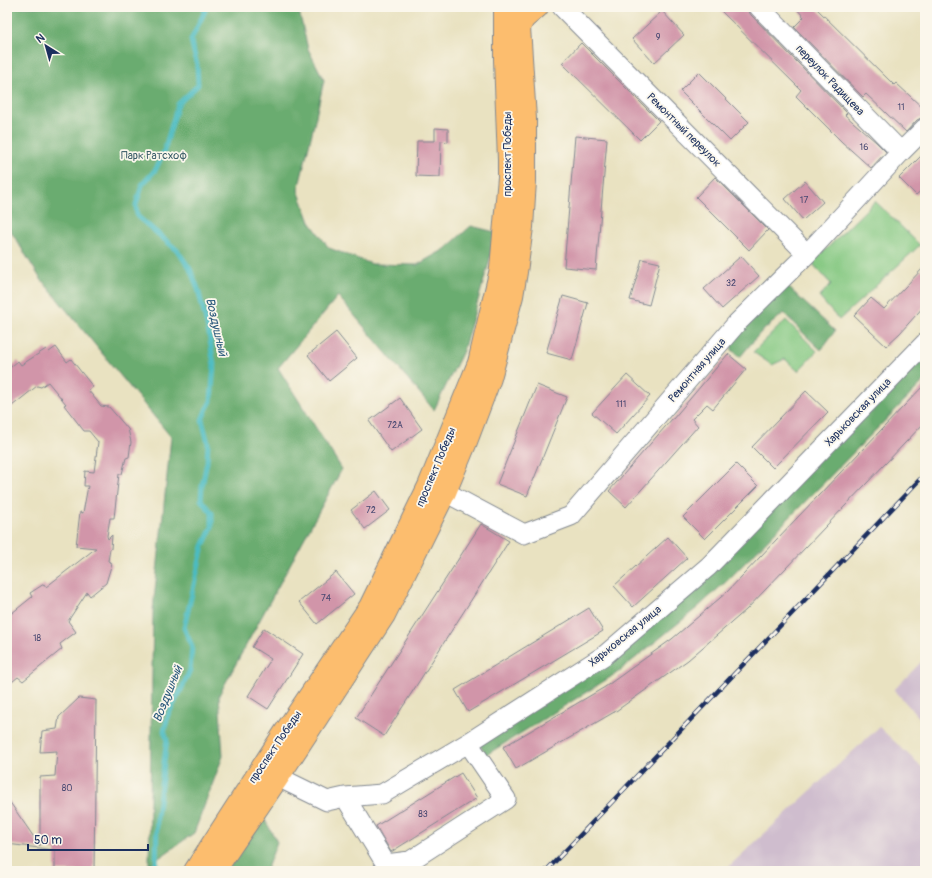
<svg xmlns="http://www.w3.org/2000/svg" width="932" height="878" font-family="Pangolin,sans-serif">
	<rect width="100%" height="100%" fill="#fbf7ec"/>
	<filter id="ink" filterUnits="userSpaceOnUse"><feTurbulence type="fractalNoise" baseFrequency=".025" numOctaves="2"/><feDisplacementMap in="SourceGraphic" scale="8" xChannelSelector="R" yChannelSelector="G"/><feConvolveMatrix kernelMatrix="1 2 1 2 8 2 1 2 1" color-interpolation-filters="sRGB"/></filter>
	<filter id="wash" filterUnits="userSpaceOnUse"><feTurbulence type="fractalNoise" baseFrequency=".012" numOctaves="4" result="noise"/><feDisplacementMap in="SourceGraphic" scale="16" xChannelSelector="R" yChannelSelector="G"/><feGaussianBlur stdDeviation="0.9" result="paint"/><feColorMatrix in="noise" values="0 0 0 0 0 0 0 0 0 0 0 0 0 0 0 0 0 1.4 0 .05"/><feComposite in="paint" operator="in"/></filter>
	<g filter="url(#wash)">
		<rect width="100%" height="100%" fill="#e9e2c1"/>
		<!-- industrial -->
		<path fill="#cfbdce" d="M925 658V724L894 690Z
			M879 727 925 770V871H724Z"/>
		<!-- green -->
		<path fill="#84c881" stroke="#507c70" d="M875 201 920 245 839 320 819 297 831 284 812 263Z
			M786 320 817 351 798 371 785 359 772 365 753 352Z"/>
		<!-- forest -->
		<path fill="#6bac6f" stroke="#436e66" d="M7 7H298L308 49 324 80 314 125 298 190 310 222 329 248 372 264 417 265 445 249 471 226 495 232 489 263 463 351 434 410 338 296 278 368 342 469 219 695 223 756 194 833 149 865 153 610 171 437 40 278 7 225Z
			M788 287 835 331 821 350 800 330 784 313 760 333 740 357 732 350V339L776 295Z
			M925 353V380L730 578 697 608 617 673 486 755 478 742 608 660Z
			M264 818 277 842 266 871H226Z"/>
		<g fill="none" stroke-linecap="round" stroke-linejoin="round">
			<!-- stream -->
			<path stroke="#4cbbc1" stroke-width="5" d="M156 871 157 817 167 739 164 731 169 713 181 690 190 670 192 646 184 628 203 546 212 527V513L201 500 202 486 207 462 208 443 202 420 206 410 211 401 214 365 209 334 198 289 190 269 177 250 137 216 136 205 142 185 156 169 164 151 178 104 198 85 197 65 191 40 205 11 204 7"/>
		</g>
		<g id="blocks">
			<!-- building -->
			<path fill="#d195a9" d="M717 7H748V10L751 15 847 113 845 115 876 142 886 152 871 168 842 142 796 96 801 90Z
				M795 7H815L894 85 896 83 925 110V115L923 117 917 120 906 132 866 94 863 97 794 27 804 17Z
				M662 11 684 35 654 63 632 39Z
				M581 43 659 121 640 140 562 63Z
				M699 72 749 122 730 141 680 91Z
				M435 128 448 129V142L441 141 440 177 416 176 417 141H435Z
				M575 136 607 139 596 270 564 267Z
				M925 152V187L916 195 899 178Z
				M715 177 768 230 749 250 696 197Z
				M805 181 823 202 803 220 785 199Z
				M741 256 759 276 722 309 704 289Z
				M642 259 660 263 649 305 630 300Z
				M925 266V305L900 333 886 346 854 316 871 298 884 309Z
				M563 296 588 303 572 360 546 353Z
				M336 332 357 358 329 381 308 355Z
				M56 347 67 362 71 359 93 387 88 390 101 406 109 407 128 429 131 442 129 457 126 458 122 474H119L114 518H110L107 536 108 539 112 535 111 549H110L108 561 112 563 106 583 90 596 87 592 68 621 76 632 60 644 62 649 23 681 18 677 7 686V617L32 597 30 593 44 584 46 587 96 548 76 546 80 512 83 513 88 486H84L85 471 94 472 98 442 89 431H84L64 405 66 404 48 382 41 387 37 386 7 410V370L18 361 21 365 46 349 49 352Z
				M728 354 746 369 713 409 707 404 692 419 698 426 626 507 609 491 672 419H673Z
				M627 375 650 396 616 434 592 413Z
				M925 384V422L746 610 688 660 616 711 516 769 503 747 605 687 672 639 727 592 776 540Z
				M537 385 567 397 527 496 497 484Z
				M806 391 828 412 773 468 752 447Z
				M400 398 422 429 391 452 369 421Z
				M736 464 758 486 705 539 683 517Z
				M376 491 390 510 365 529 351 510Z
				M481 524 509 541 384 736 356 718Z
				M668 537 687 558 633 607 614 586Z
				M336 572 354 594 317 624 299 602Z
				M589 608 603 631 468 712 455 690Z
				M264 628 303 654 268 709 248 696 271 659 252 647Z
				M79 698 96 700 94 871H55V850L7 844V798L40 846V777L55 776 57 751 40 752 42 731 57 729 59 717Z
				M461 773 477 798 391 852 376 826Z"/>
		</g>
	</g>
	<g filter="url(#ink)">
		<use href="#blocks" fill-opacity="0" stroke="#828890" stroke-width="1"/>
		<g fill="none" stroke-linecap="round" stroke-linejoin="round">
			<!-- minor casing -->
			<g stroke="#828890" stroke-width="21">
				<path id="minor" d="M562 7 807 254
					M759 7 901 152
					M445 492 524 534 571 516 737 323 807 254 901 152 925 128
					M278 777 327 801 345 797 382 794 468 743 605 655 709 566 925 343
					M345 797 386 864 410 861 506 799 468 743"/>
			</g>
			<!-- major casing -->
			<g stroke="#828890" stroke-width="24">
				<path id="major" d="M195 871 284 734 370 607 429 486 479 363 501 269 509 177V160L505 60V7
					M214 871 278 777 384 615 445 492 465 444 490 378 512 296 516 272 522 227 525 181V119L519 27 524 18 537 7"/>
			</g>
			<!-- minor -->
			<use href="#minor" stroke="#fff" stroke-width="19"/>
			<!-- major -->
			<use href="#major" stroke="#fcbd6e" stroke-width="22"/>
			<!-- rail casing -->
			<g stroke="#1b2f5e" stroke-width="4.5">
				<path id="rail" d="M546 871 925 474"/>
			</g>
			<!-- rail -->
			<use href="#rail" stroke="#fbf7ec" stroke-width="3" stroke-dasharray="9" stroke-linecap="butt"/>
		</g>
	</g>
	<g text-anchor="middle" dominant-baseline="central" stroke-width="3.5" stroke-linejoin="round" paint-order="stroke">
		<!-- number labels -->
		<g font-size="9" fill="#484871">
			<text x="658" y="37">9</text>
			<text x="901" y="107">11</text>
			<text x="864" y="147">16</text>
			<text x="804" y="200">17</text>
			<text x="731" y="283">32</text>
			<text x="621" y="404">111</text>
			<text x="395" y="425">72А</text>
			<text x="371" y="510">72</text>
			<text x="326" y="598">74</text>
			<text x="37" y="638">18</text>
			<text x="67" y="788">80</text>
			<text x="423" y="814">83</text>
		</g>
		<!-- street labels -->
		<g font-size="11" fill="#1b2f5e" stroke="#fbf7ec">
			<text transform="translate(830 80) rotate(46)">переулок Радищева</text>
			<text transform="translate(684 130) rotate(45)">Ремонтный переулок</text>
			<text transform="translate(507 154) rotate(-90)">проспект Победы</text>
			<text transform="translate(697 370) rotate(-49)">Ремонтная улица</text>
			<text transform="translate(858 412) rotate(-46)">Харьковская улица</text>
			<text transform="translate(436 467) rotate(-67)">проспект Победы</text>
			<text transform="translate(625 636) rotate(-39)">Харьковская улица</text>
			<text transform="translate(275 747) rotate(-56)">проспект Победы</text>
		</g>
		<!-- park labels -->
		<g font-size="11" fill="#3a5d68" stroke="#fbf7ec">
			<text x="154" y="155">Парк Ратсхоф</text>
		</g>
		<!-- water labels -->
		<g font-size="12" font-style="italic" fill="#2a597c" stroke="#fbf7ec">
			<text transform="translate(216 327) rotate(77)">Воздушный</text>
			<text transform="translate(168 694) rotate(-68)">Воздушный</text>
		</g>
	</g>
	<!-- margin -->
	<rect width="932" height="878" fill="none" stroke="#fbf7ec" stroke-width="24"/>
	<!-- north arrow -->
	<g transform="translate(46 46) rotate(323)" stroke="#fbf7ec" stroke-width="3" paint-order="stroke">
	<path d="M0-3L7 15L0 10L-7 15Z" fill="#1b2f5e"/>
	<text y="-6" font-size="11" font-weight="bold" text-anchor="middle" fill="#1b2f5e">N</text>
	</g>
	<!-- scale -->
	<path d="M28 844v6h120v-6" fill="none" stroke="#1b2f5e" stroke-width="2"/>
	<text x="34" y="844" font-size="12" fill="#1b2f5e" stroke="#fbf7ec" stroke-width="3" paint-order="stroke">50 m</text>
</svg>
